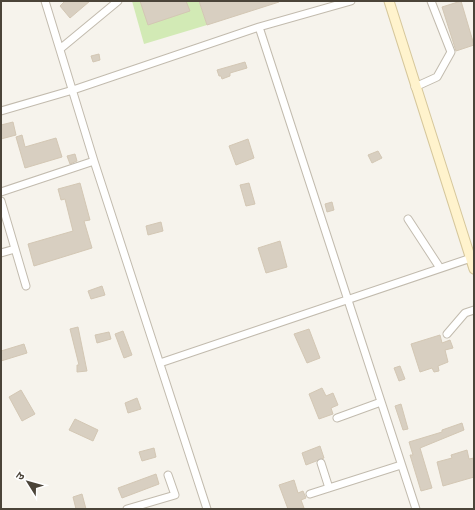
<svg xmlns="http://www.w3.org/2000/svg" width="475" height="510" font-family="'Titillium Web','Noto Sans Devanagari',sans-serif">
	<rect width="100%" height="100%" fill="#f6f3ec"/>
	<!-- green -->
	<path fill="#d2eab5" d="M132 1H199L207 25 144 44Z"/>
	<!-- building -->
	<path fill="#d8cfc1" stroke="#d3c7b4" d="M65 1H90L70 18 60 6Z
		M140 1H186L190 11 148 25Z
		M199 1H279V2L207 25Z
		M461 1 474 45 456 51 442 7Z
		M99 54 100 60 93 62 91 56Z
		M245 62 247 68 230 73V76L222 79 221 76H219L217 70Z
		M13 122 16 135 1 139V125Z
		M22 135 25 147 56 138 62 157 25 168 16 137Z
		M248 139 254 158 236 165 229 146Z
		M378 151 382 158 372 163 368 155Z
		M75 154 77 161 70 164 67 156Z
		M80 183 90 220 84 221 92 248 34 266 28 244 73 231 65 199 61 200 58 189Z
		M249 183 255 204 246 206 240 185Z
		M332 202 334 210 327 212 325 204Z
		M161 222 163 231 148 235 146 226Z
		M280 241 287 267 266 273 258 248Z
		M102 286 105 295 91 299 88 291Z
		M78 327 87 371 77 372V365H79L70 329Z
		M309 329 320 358 307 363 294 334Z
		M123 331 132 355 124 358 115 334Z
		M109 332 111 339 97 343 95 335Z
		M440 335 442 343 450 340 453 348 445 350 448 362 438 366 439 371 434 372 432 368 420 372 411 344Z
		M24 344 27 353 1 361V351Z
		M400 366 405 379 399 381 394 368Z
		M322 388 326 396 333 393 338 405 331 408 333 414 319 419 309 394Z
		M21 390 35 414 22 421 9 397Z
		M137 398 141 409 128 413 125 403Z
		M401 404 408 429 403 430 395 406Z
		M75 419 98 430 93 441 69 430Z
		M462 423 464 430 420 448 432 488 421 491 410 455H413L409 442 442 432V430Z
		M320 446 324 458 306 465 302 453Z
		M154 448 156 457 142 461 139 452Z
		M467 450 469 459 474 458V477L443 486 437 462 452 458 451 455Z
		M156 474 159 484 122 498 118 488Z
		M294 480 298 493 303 491 306 498 301 500 304 508 300 509H288L279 485Z
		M82 494 86 509H76L73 497Z"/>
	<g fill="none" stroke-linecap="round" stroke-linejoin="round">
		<!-- street casing -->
		<g stroke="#c2bbae" stroke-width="9">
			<path id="street" d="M45 1 94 161 207 509
				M259 27 416 509
				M60 49 118 1
				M415 87 437 77 451 52 431 1
				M1 111 73 90 259 27 351 1
				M1 192 94 161
				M1 201 26 286
				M408 219 440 268
				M1 253 15 249
				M447 334 465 313 474 310
				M160 363 474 257
				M337 418 381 402
				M321 463 329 488
				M310 494 401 465
				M127 509 175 495 168 475"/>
		</g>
		<!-- secondary casing -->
		<g stroke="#d6c79b" stroke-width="11">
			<path id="secondary" d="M389 1 474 269"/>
		</g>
		<!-- street -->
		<use href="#street" stroke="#fff" stroke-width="7"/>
		<!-- secondary -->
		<use href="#secondary" stroke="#fff3cd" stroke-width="9"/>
	</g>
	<!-- border -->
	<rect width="475" height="510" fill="none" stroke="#4b4439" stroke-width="4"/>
	<!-- north arrow -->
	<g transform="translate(28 482) rotate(307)" stroke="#ffffff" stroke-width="3" paint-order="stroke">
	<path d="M0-3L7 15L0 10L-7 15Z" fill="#4b4439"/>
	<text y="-6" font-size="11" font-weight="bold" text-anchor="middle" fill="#4b4439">उ</text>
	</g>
</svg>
